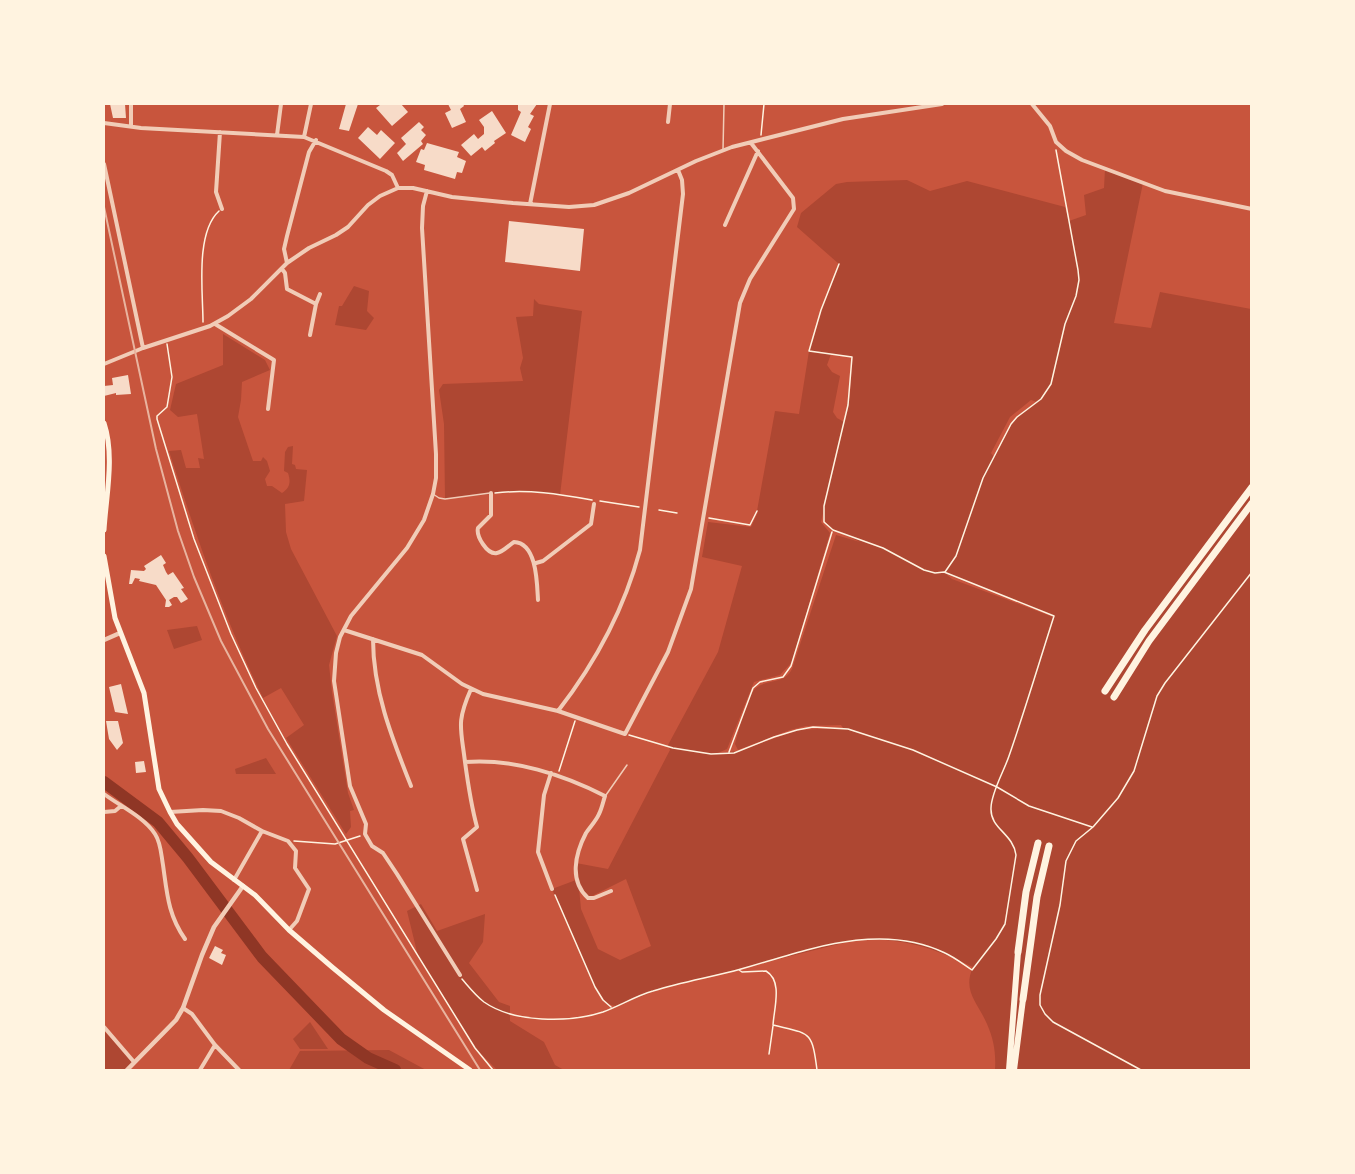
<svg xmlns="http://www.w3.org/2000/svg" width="1355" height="1174" font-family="Montserrat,sans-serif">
	<rect width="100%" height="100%" fill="#c8553d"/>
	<!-- green -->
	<path fill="#ae4732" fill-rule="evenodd" d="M1105 169 1143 183 1114 323 1151 328 1160 292 1251 309V1070H995C996 1053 994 1040 987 1024 978 1003 962 991 973 967 932 947 905 939 859 939L663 988 616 1006 607 1004 595 987 552 889 576 880V863L608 869 670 750 668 745 718 652 742 566 702 557 708 522 751 527 758 512 757 511 775 411 799 414 809 351 821 310 839 264 797 227 801 213 836 184 847 182 907 180 930 191 967 181 1065 207 1069 221 1086 215 1084 195 1104 188ZM831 354 852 357 850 395 844 422 837 418 833 412 840 376 832 372 827 365ZM1031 400 1037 402 1014 420 994 457 991 453 1010 417ZM826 501 823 518 830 528 860 542 836 535 792 669C784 685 767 678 755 689 746 698 739 731 735 744L738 750 790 730 806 726 841 725 843 728 797 730 739 751 718 753 727 749 754 682 780 675 792 662 830 533 821 522ZM946 574 1054 616 1053 617 952 579ZM626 879 651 946 620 960 598 949 581 909 579 888 588 898Z
		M354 286 369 291 367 311 374 318 366 330 335 325 339 306H342Z
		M534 299 539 304 582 311 560 495 518 491 445 499 444 424 439 390 443 384 523 381 520 368 523 358 516 317 533 316Z
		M223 334 265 360 270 370 242 382 241 400 238 417 253 461H261L263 457 267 461 270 471 265 479 267 486H272L282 493C290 488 291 482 288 473L284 471 285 452 288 447 293 446 292 464 295 465 296 469 307 470 304 501 285 504 286 532 291 549 337 636 329 665 332 692 348 793 354 810 350 811 351 827 346 834 286 738 304 725 281 688 263 698C224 618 196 536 169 451L181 450 186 468H200L198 458 204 459 197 414 178 417 170 410 176 384 223 365Z
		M197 626 202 640 174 649 167 630Z
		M266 758 276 774H236L235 769Z
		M421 904 437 931 485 914 483 942 469 963 499 1002 510 1006V1021L544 1042 555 1065 564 1070H497L475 1048 418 956 407 911Z
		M310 1022 328 1049H300L293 1039Z
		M104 1031 134 1062 130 1070H104Z
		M389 1050 426 1070H289L300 1051Z"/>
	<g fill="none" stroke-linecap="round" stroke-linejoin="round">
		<!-- canal -->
		<path stroke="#8f3625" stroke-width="8" d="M383 1065 388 1070"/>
		<!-- river -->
		<path stroke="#8f3625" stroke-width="12" d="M104 782 158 822 188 858 262 957 341 1039 368 1058 395 1070"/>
	</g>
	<!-- building -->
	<path fill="#f7dbc8" d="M110 104H125L126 118H113Z
		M346 104H358L349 131 339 129Z
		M379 104H401L408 112 392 126 376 108 380 105Z
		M448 104H463L464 106 460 109 466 122 452 128 445 113 451 110Z
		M518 104H537L530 114 534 116 528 127 531 129 525 142 511 135 521 112 518 110Z
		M492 111 506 133 494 141 495 143 485 151 482 147 471 156 461 145 474 134 478 139 484 134V127L479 120Z
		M419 122 424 127 421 130 426 135 421 141 423 144 403 161 397 153 406 144 401 138Z
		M368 127 377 135 381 130 395 143 380 159 358 138Z
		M427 143 459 152 457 157 466 161 462 173 457 172 455 179 424 170 425 165 416 162 421 149 424 150Z
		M509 221 584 229 580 271 505 262Z
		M128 375 131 394 116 395V393L104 396V386L113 385 112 378Z
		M161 555 166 563 163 565 166 572 168 575 173 572 184 588 181 589 188 599 181 603 177 597H174L169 600 172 605 169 607H165L166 600 156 585 139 581 140 579 135 578 132 584H129L131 570 144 571 146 569 144 566Z
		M121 684 128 714 115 712 109 687Z
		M106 721H118L123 743 117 750 109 739Z
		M144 761 146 772 136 773 135 762Z
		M215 946 223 950 221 953 226 955 222 965 209 958Z"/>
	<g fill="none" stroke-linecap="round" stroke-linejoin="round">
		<!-- path -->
		<path stroke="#fff3e0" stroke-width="1.5" d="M761 135 764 104
			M203 322C203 293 195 233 219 211
			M167 344 172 377 167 407 157 416V419L194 539 231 634 256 688 287 744 475 1048 493 1070
			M495 493C528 489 559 494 592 500
			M600 501 639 507
			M659 510 677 513
			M709 518 750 525 757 511
			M945 572 956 556 983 478 1011 424 1017 417 1041 399 1051 384 1065 324 1076 296 1079 280 1078 270 1056 150
			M629 735 673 748 711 754 734 753 774 737 797 730 813 727 848 729 913 750 997 787 1029 806 1092 827
			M729 752 753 688 760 682 783 677 791 666 832 532
			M559 771 575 721
			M294 841 335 844 360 836
			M555 895 595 987 603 1000 611 1007
			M739 970 742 972 766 971C783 981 774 1008 773 1025 810 1034 812 1030 817 1070
			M462 979C469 987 475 995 484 1002 514 1023 569 1023 603 1012 620 1006 635 996 653 991 682 982 712 977 741 969 805 951 879 921 945 953 954 957 963 964 972 970L996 939 1005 924 1016 855C1013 833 990 829 991 808 991 793 1004 771 1009 756 1025 710 1039 663 1054 616L944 572 935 573 924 570 883 548 833 530 824 522V506L848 405 852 357 809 351 821 310 839 264
			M769 1054 773 1026
			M1141 1070 1053 1022 1045 1014 1040 1005V995L1060 905 1066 861 1076 841 1093 827 1118 798 1134 771 1157 696 1165 683 1252 572"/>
		<!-- service -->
		<path stroke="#f1ccb7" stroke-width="1.5" d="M723 150 724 104
			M433 494 439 498 445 499 490 493
			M606 795 627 765"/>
		<!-- minor -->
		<path stroke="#f1ccb7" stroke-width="4" d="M131 104V126
			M1032 104 1050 126 1056 142 1066 151 1082 160 1165 191 1252 209
			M668 122 670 104
			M104 123 141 128 304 137 386 171 392 175 398 188
			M220 132 216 192 222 209
			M277 135 281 104
			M304 137 311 104
			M104 164 143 348
			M427 191 423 206 422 228 436 454V478L433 494 424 520 407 548 351 616 340 637 336 653 334 681 350 786 366 824 365 834 372 846 383 853 397 874 460 975
			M530 204 550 104
			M725 225 758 151
			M287 263 284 249 287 236 309 152 316 140
			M282 269 285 273 287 289 316 304 310 335
			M316 304 320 294
			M215 324 274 360 268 409
			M104 364 143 348 210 326 228 316 251 299 287 263 309 248 336 235 348 227 368 205 380 196 398 188H413L452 197 513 203 569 207 594 205 629 193 696 161 732 147 843 119 942 104
			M491 493V515L478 528C476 536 487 555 497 553 503 552 509 545 514 542 537 543 537 583 538 600
			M536 563 543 561 591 524 594 504
			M344 630 422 655 462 684 483 694 558 711 625 734 668 652 691 589 740 303 750 279 794 209 793 198 751 143
			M373 639C373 691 392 738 411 786
			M471 689C456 723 461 728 465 762 468 784 471 805 477 827L463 839 477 890
			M558 711C596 662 624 610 640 550L683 194 682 180 678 170
			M465 762C513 758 564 775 605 796 603 802 602 808 599 814 596 821 590 827 586 833 575 854 569 881 588 898H594L611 891
			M551 773 544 795 538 852 552 889
			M104 794C120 806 144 817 155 834 161 843 161 854 163 865 167 893 168 915 185 939
			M104 812 115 811 121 806
			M170 812 203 810 221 811 239 818 262 831 288 841 296 851 295 868 309 889 297 921 289 930
			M234 880 262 831
			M183 1008 192 1014 215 1045 239 1070
			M104 1027 134 1062
			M200 1070 215 1045"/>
		<!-- tertiary -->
		<path stroke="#f1ccb7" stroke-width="4.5" d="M104 640 120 633
			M127 1070 176 1020 183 1008 202 955 214 927 243 886"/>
		<!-- secondary -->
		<path stroke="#fff3e0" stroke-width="5" d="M104 423C115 456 106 496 104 530
			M104 556 115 618 144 693 159 789 170 812 177 824 211 862 255 895 289 930 332 967 384 1010 470 1070"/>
		<!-- trunk -->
		<path stroke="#fff3e0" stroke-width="6" d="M1009 1070 1018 952
			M1014 1070 1023 999"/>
		<!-- motorway -->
		<path stroke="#fff3e0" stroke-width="7" d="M1105 691 1145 630 1252 487
			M1114 697 1149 641 1252 503
			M1018 952 1026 892 1038 843
			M1023 999 1037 897 1049 846"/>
		<!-- rail -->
		<path stroke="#e9b49f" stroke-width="2" d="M104 207 156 449 178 531 194 577 221 641 268 729 480 1070"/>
	</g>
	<!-- border -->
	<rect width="1355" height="1174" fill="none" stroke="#fff3e0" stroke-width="210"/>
</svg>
